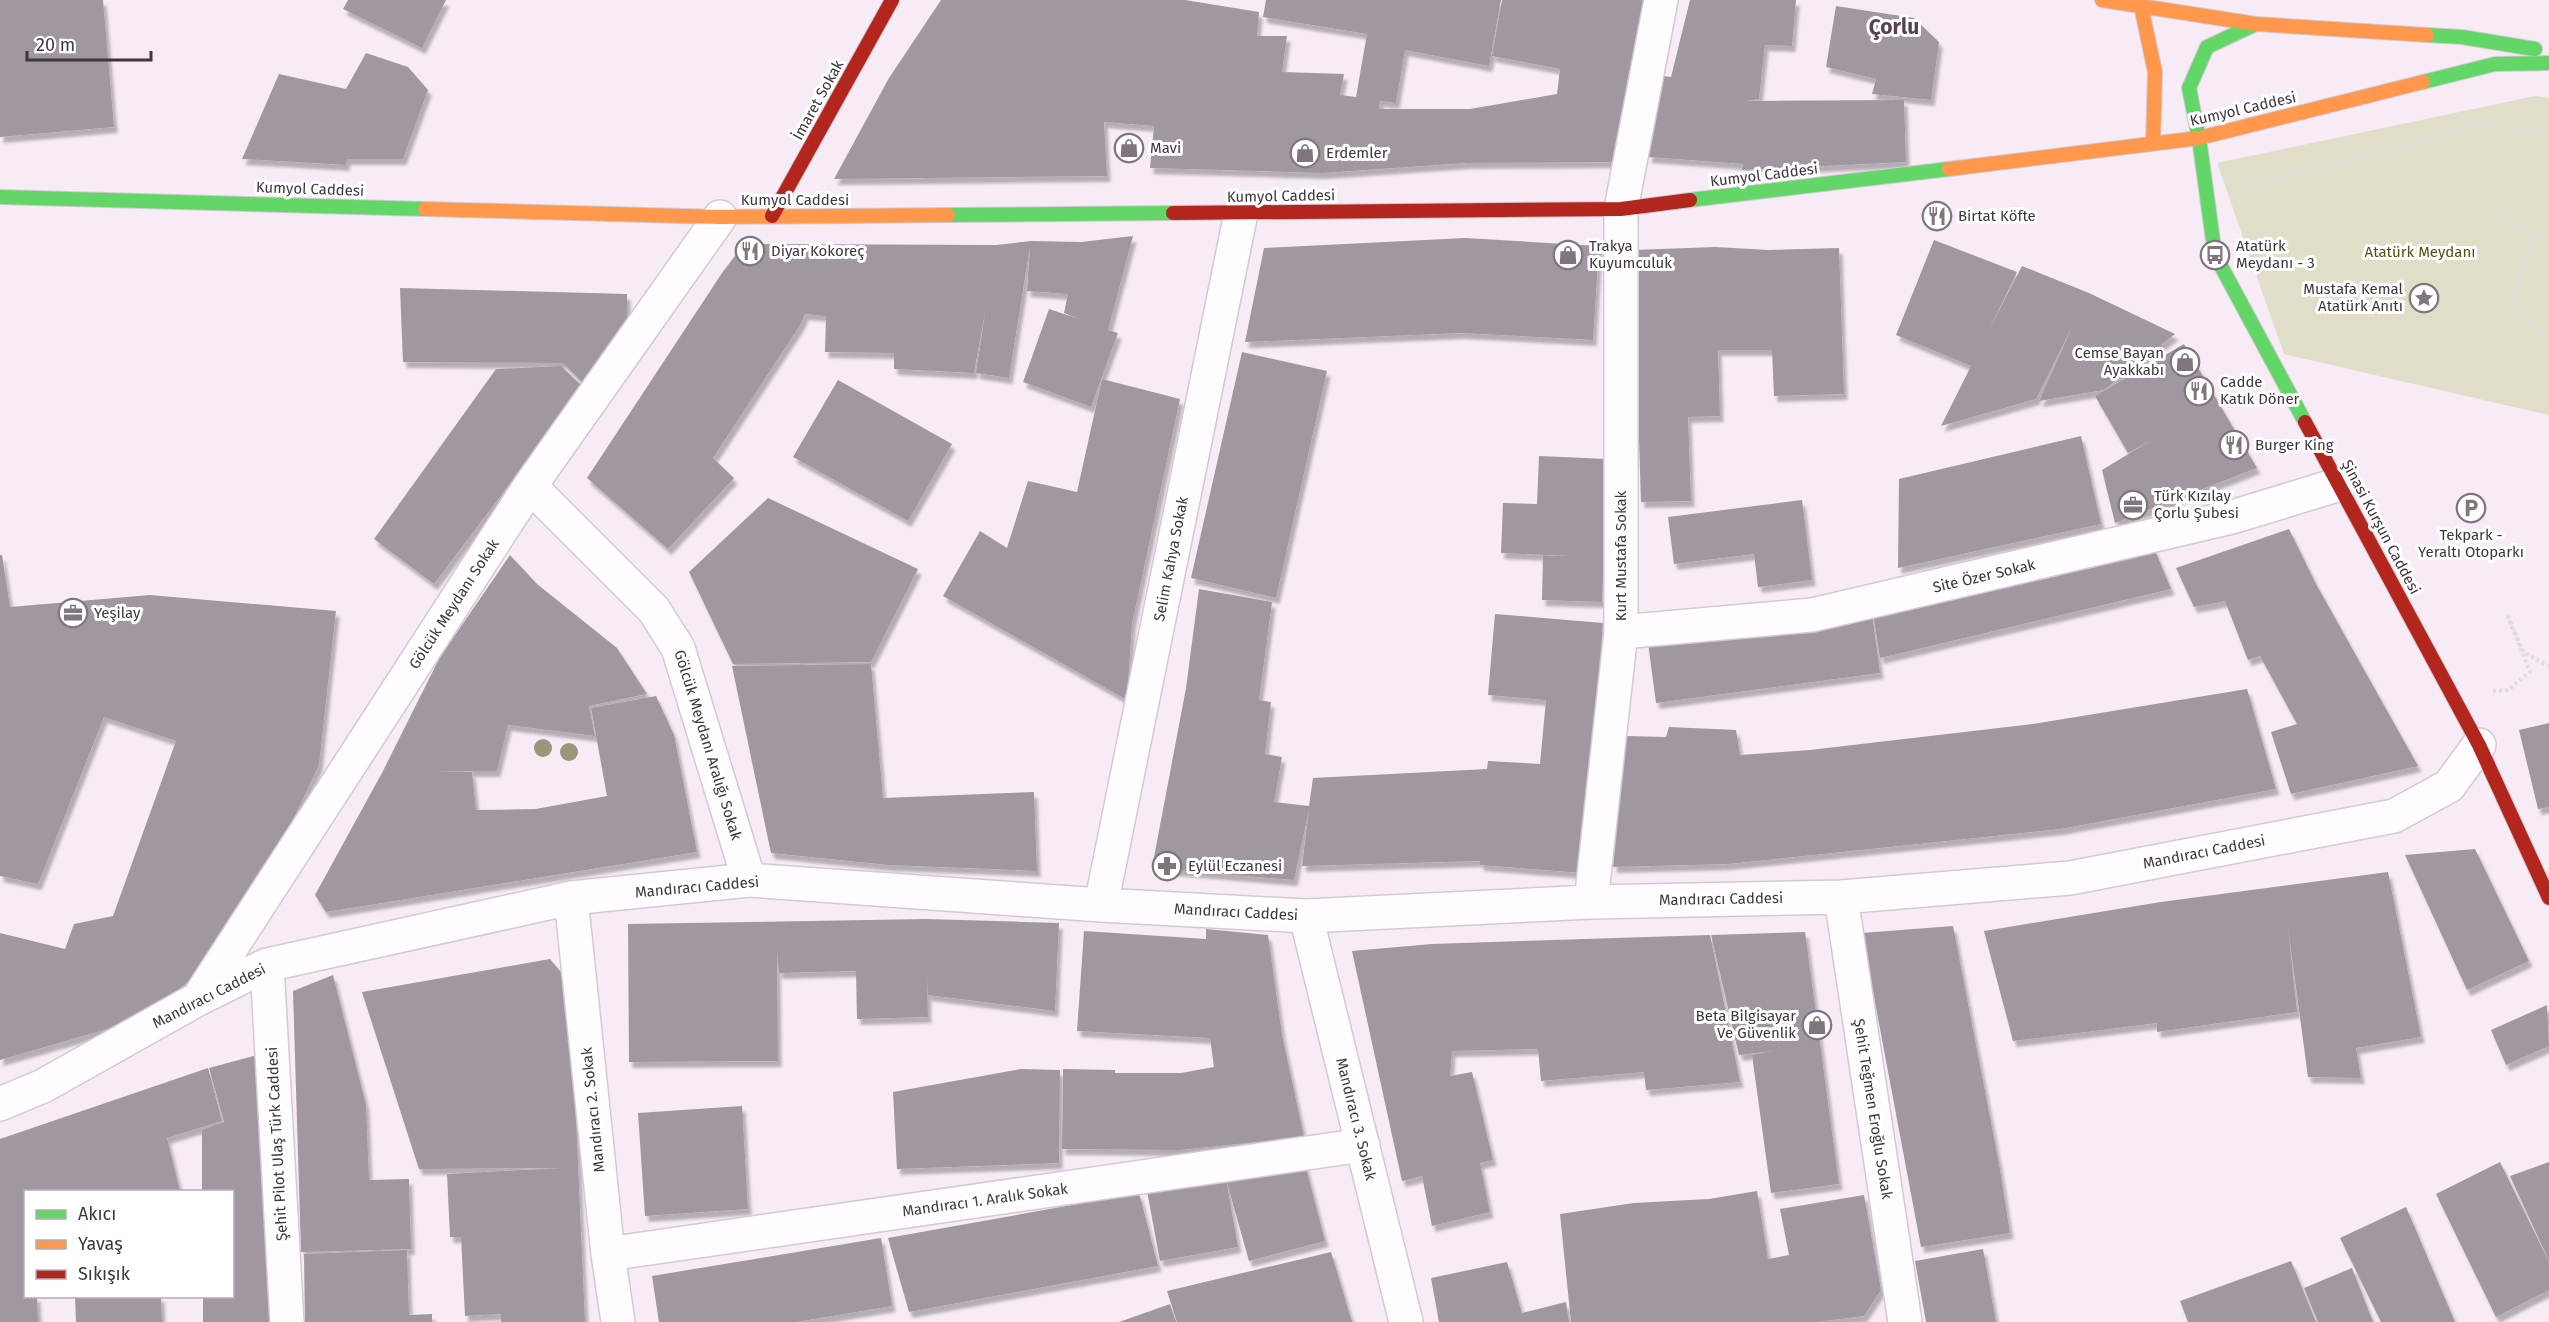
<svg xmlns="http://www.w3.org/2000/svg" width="2549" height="1322" font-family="'Fira Sans',sans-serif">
	<defs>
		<filter id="shadow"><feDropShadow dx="3.5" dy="6" stdDeviation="1.5" flood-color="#0004"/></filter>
	</defs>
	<rect width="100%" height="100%" fill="#f7ebf6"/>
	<!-- green -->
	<path fill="#e0dec9" d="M2535 96 2549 98V415L2284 354 2217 163Z"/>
	<!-- building -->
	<path fill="#a197a0" filter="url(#shadow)" d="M0 0H103L114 127 0 137Z
		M348 0H446L422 48 343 9Z
		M941 0H1185L1259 12 1257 36H1287L1282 72 1344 74 1340 95 1356 97 1367 34 1263 17 1266 0H1501L1489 66 1405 50 1396 103 1380 101 1379 109H1470L1557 94 1560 69 1492 56 1502 0H1652L1616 162 1466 163 1323 173 1150 168 1154 126 1104 122 1107 176 834 179 889 78Z
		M1690 0H1796L1792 46 1765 45 1759 99 1745 101 1904 100 1906 162 1742 170 1743 164 1648 157 1663 76 1671 77Z
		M1836 6 1914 18 1939 42 1931 100 1872 94 1876 79 1826 67Z
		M366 53 408 67 428 90 403 159H347L346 165 242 159 279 74 346 89Z
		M1133 236 1108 330 1118 333 1091 407 1023 382 1049 309 1082 320 1064 313 1068 294 1027 291 1030 246 1009 378 976 373 986 307 974 373 894 369V353L825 352 826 316 805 314 801 324 713 458 734 478 668 549 587 478 722 273 744 244 996 245 1031 241 1081 242Z
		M1466 238 1599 246 1593 340 1461 333 1245 342 1264 248Z
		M1934 240 2017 272 1989 330 2022 266 2089 293 2175 334 2104 390 2039 401 2073 325 2036 399 1941 426 1971 366 1896 335Z
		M1715 247 1769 250 1839 248 1844 394 1774 396 1772 350H1718L1720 416 1688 417 1691 501 1641 502 1633 250Z
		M400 288 627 294V330L584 384 563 363 403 362Z
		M2184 344 2257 468 2115 523 2102 470 2153 439 2128 453 2095 396Z
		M1242 352 1327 371 1276 598 1191 578Z
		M561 366 583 387 434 584 374 539 496 369Z
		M1102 379 1180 399 1132 624 1127 700 943 596 980 531 1007 548 1028 481 1077 492Z
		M838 380 952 444 908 521 793 457Z
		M2081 436 2101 524 1898 568 1899 479Z
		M1539 456 1607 459 1602 602 1542 600 1543 556H1570L1501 553 1503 503 1537 504Z
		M768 498 918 569 871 662 733 664 689 572Z
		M1802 500 1812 580 1758 587 1754 554 1674 564 1668 517Z
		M2289 529 2316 584 2418 766 2291 794 2271 732 2297 724 2260 656 2248 660 2225 601 2194 607 2176 568Z
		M2154 548 2171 589 1880 658 1873 613Z
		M0 555H2L10 607 150 595 336 611 319 765 271 867 205 968 142 1019 0 1060V933L65 949 74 924 113 916 176 741 104 717 38 884 0 876Z
		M510 555 537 584 617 648 647 694 589 706 595 736 508 725 497 771H437L472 772 476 810 536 809 607 796 591 708 656 696 674 735 697 852 326 912 315 895 383 771 440 657Z
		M1199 589 1272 602 1259 700 1271 702 1265 754 1282 757 1274 802 1309 806 1313 778 1487 769 1488 761 1540 764 1546 700 1488 695 1495 614 1603 623 1583 873 1480 865V861L1302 866 1309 810 1294 880 1152 868 1186 688Z
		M1872 613 1880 673 1656 703 1648 643Z
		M871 664 883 798 1034 792 1037 871 888 865 771 853 732 666Z
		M2247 689 2276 789 2060 829 1728 864 1613 867 1625 736 1666 737 1669 727 1736 730 1740 755 1810 750 2033 724Z
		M2549 723V807L2538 809 2519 730Z
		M2475 849 2529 961 2467 990 2405 855Z
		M2388 872 2421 1037 2356 1048 2361 1078 2308 1077 2288 928 2297 1012 2157 1032V1023L2013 1041 1984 931 2161 902Z
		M926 919 1059 923 1055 1011 928 995 927 978 928 1017 857 1019 856 971 779 973 777 952 778 1061 629 1062 628 924Z
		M1953 926 1999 1164 2010 1233 1921 1247 1862 933Z
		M1206 929 1268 935 1282 1035 1304 1137 1180 1150 1062 1149 1063 1069 1115 1070V1073H1181L1214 1067 1210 1038 1077 1031 1084 931 1206 939Z
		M1805 932 1839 1184 1771 1193 1752 1055 1772 1051 1739 1055 1711 935Z
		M1710 935 1740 1082 1646 1090 1644 1072 1541 1081 1538 1049 1452 1051 1450 1076 1472 1072 1493 1160 1480 1163 1490 1212 1432 1226 1422 1176 1402 1181 1352 951 1432 944Z
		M550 959 570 983 585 1322H501V1314L465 1316 461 1237H450L447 1174 563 1168 419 1169 362 992Z
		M333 975 366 1105 369 1180 409 1179 411 1249 301 1252 293 991Z
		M2547 1005 2549 1046 2506 1065 2491 1030Z
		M261 1054 273 1322H203V1296H232V1191H202V1130L224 1122 209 1068Z
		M208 1068 222 1121 167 1138 180 1191H26V1296H37L38 1322H0V1139Z
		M1021 1069 1060 1070 1059 1163 897 1169 893 1092Z
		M742 1106 748 1209 645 1216 638 1113Z
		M2500 1162 2549 1262V1290L2496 1317 2436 1194Z
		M2549 1162V1261L2510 1176Z
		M1305 1164 1325 1241 1249 1261 1226 1179 1238 1247 1160 1261 1147 1191Z
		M1757 1191 1768 1259 1789 1255 1780 1209 1864 1195 1881 1290 1864 1316 1817 1322H1571L1560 1214 1634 1203 1709 1199Z
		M1139 1193 1158 1266 909 1312 888 1238Z
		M2406 1207 2455 1322H2381L2340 1238Z
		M881 1238 892 1306 796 1322H659L652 1276Z
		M1983 1249 1996 1322H1926L1915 1261Z
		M407 1250 409 1315 432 1314V1322H305L304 1254Z
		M1331 1252 1352 1322H1177L1167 1291Z
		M2291 1261 2316 1322H2188L2180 1301Z
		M1507 1262 1522 1313 1566 1302 1569 1322H1439L1431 1278Z
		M2352 1268 2373 1322H2318L2304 1288Z
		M75 1296H161L162 1322H76Z
		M1170 1304 1176 1322H1119Z"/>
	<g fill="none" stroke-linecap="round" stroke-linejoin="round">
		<!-- street casing -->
		<g stroke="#d4c9d3" stroke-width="36">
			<path id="street" d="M530 486 654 610 678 648 749 880
				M1621 632 1812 615 2232 517 2340 484
				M1841 897 1905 1322
				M571 898 608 1254 618 1322
				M1591 902 1621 632V209L1661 0
				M1101 905 1241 213
				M1306 916 1406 1322
				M267 965 287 1322
				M198 999 530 486 720 217
				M0 1104 43 1086 198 999 267 965 571 898 749 880 1101 905 1306 916 1591 902 1841 897 2070 878 2394 816 2449 786 2479 745
				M608 1254 1363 1145"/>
		</g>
		<!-- fast casing -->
		<g stroke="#d4c9d3" stroke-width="16">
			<path id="fast" d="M2256 24 2207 47 2189 88 2199 138 2215 255 2305 422
				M2427 35 2462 37 2535 49
				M2423 82 2495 64 2549 63
				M0 197 425 209
				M1690 200 1949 169
				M948 215 1173 213"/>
		</g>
		<!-- slow casing -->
		<g stroke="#d4c9d3" stroke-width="16">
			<path id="slow" d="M2102 0 2256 24 2427 35
				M2141 6 2155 72 2153 143
				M1949 169 2199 138 2423 82
				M425 209 720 217 948 215"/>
		</g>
		<!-- jam casing -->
		<g stroke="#d4c9d3" stroke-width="16">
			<path id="jam" d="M1173 213 1621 209 1690 200
				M772 216 892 0
				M2305 422 2479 745 2549 898"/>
		</g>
		<!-- path -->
		<path stroke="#dfdcdf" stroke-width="4" stroke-dasharray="3 3" stroke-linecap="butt" d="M2244 188 2480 125 2549 132
			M2493 206 2533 236
			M2549 228 2533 236 2513 305 2539 334 2549 335
			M2493 691 2508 690 2530 672 2508 617 2524 653 2549 666"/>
		<!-- street -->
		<use href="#street" stroke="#fefcfe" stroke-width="33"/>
		<!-- fast -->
		<use href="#fast" stroke="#63d668" stroke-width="14"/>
		<!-- slow -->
		<use href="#slow" stroke="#ff974d" stroke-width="14"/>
		<!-- jam -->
		<use href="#jam" stroke="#b3261e" stroke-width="14"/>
	</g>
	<!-- trees -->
	<g fill="#9a9779">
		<circle cx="543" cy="748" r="9"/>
		<circle cx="569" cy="752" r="9"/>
	</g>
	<!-- icons -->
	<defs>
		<g id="shop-ring" transform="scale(1.5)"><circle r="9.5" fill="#fff" stroke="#80757f" stroke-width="1.5"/><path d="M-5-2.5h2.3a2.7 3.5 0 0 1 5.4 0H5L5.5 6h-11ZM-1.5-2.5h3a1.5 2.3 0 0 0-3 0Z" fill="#80757f"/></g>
		<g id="restaurant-ring" transform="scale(1.5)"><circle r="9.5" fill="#fff" stroke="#80757f" stroke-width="1.5"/><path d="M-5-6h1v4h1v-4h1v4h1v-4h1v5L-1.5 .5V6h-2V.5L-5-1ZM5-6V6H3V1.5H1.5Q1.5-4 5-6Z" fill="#80757f"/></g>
		<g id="bus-ring" transform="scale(1.5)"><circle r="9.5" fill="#fff" stroke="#80757f" stroke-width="1.5"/><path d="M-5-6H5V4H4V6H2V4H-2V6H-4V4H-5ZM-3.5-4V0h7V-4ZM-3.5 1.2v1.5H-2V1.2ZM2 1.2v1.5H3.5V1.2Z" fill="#80757f"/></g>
		<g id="sight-ring" transform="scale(1.5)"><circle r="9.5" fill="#fff" stroke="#80757f" stroke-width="1.5"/><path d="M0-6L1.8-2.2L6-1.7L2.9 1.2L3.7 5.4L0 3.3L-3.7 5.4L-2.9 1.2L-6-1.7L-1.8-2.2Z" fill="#80757f"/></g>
		<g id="office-ring" transform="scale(1.5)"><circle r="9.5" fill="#fff" stroke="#80757f" stroke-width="1.5"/><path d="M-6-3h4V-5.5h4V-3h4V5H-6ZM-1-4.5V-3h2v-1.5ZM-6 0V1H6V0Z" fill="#80757f"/></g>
		<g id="parking-ring" transform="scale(1.5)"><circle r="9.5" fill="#fff" stroke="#80757f" stroke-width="1.5"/><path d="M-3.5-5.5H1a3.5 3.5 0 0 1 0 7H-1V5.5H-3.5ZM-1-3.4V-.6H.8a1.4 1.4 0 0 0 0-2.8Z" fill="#80757f"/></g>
		<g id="pharmacy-ring" transform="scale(1.5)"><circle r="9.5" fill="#fff" stroke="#80757f" stroke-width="1.5"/><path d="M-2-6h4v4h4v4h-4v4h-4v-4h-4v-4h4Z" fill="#80757f"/></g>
	</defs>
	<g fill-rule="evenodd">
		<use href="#shop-ring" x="1129" y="148"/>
		<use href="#shop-ring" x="1305" y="153"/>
		<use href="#restaurant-ring" x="1937" y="216"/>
		<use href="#restaurant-ring" x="750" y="251"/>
		<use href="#shop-ring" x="1568" y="255"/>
		<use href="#bus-ring" x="2215" y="255"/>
		<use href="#sight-ring" x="2424" y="298"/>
		<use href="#shop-ring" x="2185" y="362"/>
		<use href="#restaurant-ring" x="2199" y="391"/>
		<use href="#restaurant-ring" x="2234" y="445"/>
		<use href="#office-ring" x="2133" y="505"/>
		<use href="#parking-ring" x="2471" y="508"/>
		<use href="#office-ring" x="73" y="613"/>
		<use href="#pharmacy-ring" x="1167" y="866"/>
		<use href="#shop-ring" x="1817" y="1025"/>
	</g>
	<g text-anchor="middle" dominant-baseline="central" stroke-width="6" stroke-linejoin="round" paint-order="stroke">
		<!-- street labels -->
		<g font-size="15" fill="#40353f" stroke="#fff">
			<text transform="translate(818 100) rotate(-61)">İmaret Sokak</text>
			<text transform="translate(2243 109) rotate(-13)">Kumyol Caddesi</text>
			<text transform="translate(1764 175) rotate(-7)">Kumyol Caddesi</text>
			<text transform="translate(310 189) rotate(2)">Kumyol Caddesi</text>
			<text transform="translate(1281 196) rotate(-1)">Kumyol Caddesi</text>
			<text x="795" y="200">Kumyol Caddesi</text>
			<text transform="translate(2381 527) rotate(62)">Şinasi Kurşun Caddesi</text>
			<text transform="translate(1621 556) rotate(-90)">Kurt Mustafa Sokak</text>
			<text transform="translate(1171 559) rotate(-79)">Selim Kahya Sokak</text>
			<text transform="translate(1984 576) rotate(-13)">Site Özer Sokak</text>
			<text transform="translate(454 604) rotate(-57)">Gölcük Meydanı Sokak</text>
			<text transform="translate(708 745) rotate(73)">Gölcük Meydanı Aralığı Sokak</text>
			<text transform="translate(2204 852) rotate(-11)">Mandıracı Caddesi</text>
			<text transform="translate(697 887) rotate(-5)">Mandıracı Caddesi</text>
			<text transform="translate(1721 899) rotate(-1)">Mandıracı Caddesi</text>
			<text transform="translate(1236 912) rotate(3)">Mandıracı Caddesi</text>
			<text transform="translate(209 996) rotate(-27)">Mandıracı Caddesi</text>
			<text transform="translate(1873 1109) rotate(81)">Şehit Teğmen Eroğlu Sokak</text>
			<text transform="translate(593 1110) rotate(-96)">Mandıracı 2. Sokak</text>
			<text transform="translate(1356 1119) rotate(76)">Mandıracı 3. Sokak</text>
			<text transform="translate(277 1144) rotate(-93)">Şehit Pilot Ulaş Türk Caddesi</text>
			<text transform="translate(985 1200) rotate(-8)">Mandıracı 1. Aralık Sokak</text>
		</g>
		<!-- poi labels -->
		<g font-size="15" fill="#40353f" stroke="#fff" text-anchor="start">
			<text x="1150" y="148">Mavi</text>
			<text x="1326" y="153">Erdemler</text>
			<text x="1958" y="216">Birtat Köfte</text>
			<text x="1589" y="246">Trakya<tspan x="1589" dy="17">Kuyumculuk</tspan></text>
			<text x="2236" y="246">Atatürk<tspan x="2236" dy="17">Meydanı - 3</tspan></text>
			<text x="771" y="251">Diyar Kokoreç</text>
			<text x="2403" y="289" text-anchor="end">Mustafa Kemal<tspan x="2403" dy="17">Atatürk Anıtı</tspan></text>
			<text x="2164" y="353" text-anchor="end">Cemse Bayan<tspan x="2164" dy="17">Ayakkabı</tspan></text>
			<text x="2220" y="382">Cadde<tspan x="2220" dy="17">Katık Döner</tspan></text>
			<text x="2255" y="445">Burger King</text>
			<text x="2154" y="496">Türk Kızılay<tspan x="2154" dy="17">Çorlu Şubesi</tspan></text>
			<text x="2471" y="535" text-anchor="middle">Tekpark -<tspan x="2471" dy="17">Yeraltı Otoparkı</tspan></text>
			<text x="94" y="613">Yeşilay</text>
			<text x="1188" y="866">Eylül Eczanesi</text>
			<text x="1796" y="1016" text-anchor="end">Beta Bilgisayar<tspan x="1796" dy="17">Ve Güvenlik</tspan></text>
		</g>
		<!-- park labels -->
		<g font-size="15" fill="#4d5212" stroke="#fff">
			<text x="2420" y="252">Atatürk Meydanı</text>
		</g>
		<!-- district labels -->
		<g font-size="21" font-weight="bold" fill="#564055" stroke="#fff">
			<text x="1894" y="27">Çorlu</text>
		</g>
	</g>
	<!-- legend -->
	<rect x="24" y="1190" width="210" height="108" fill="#ffffff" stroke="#b3aeb2" stroke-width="1.5"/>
	<rect x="36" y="1210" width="30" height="9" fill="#63d668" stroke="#b3aeb2" stroke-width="1.5"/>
	<text x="78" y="1220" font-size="18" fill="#40353f">Akıcı</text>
	<rect x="36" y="1240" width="30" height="9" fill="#ff974d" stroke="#b3aeb2" stroke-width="1.5"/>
	<text x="78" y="1250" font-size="18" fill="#40353f">Yavaş</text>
	<rect x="36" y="1270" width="30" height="9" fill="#b3261e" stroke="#b3aeb2" stroke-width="1.5"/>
	<text x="78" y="1280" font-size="18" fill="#40353f">Sıkışık</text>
	<!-- scale -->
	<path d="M27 51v9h124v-9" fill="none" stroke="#40353f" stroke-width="3"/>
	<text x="36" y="51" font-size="18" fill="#40353f" stroke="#ffffff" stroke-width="4.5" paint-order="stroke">20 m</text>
</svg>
